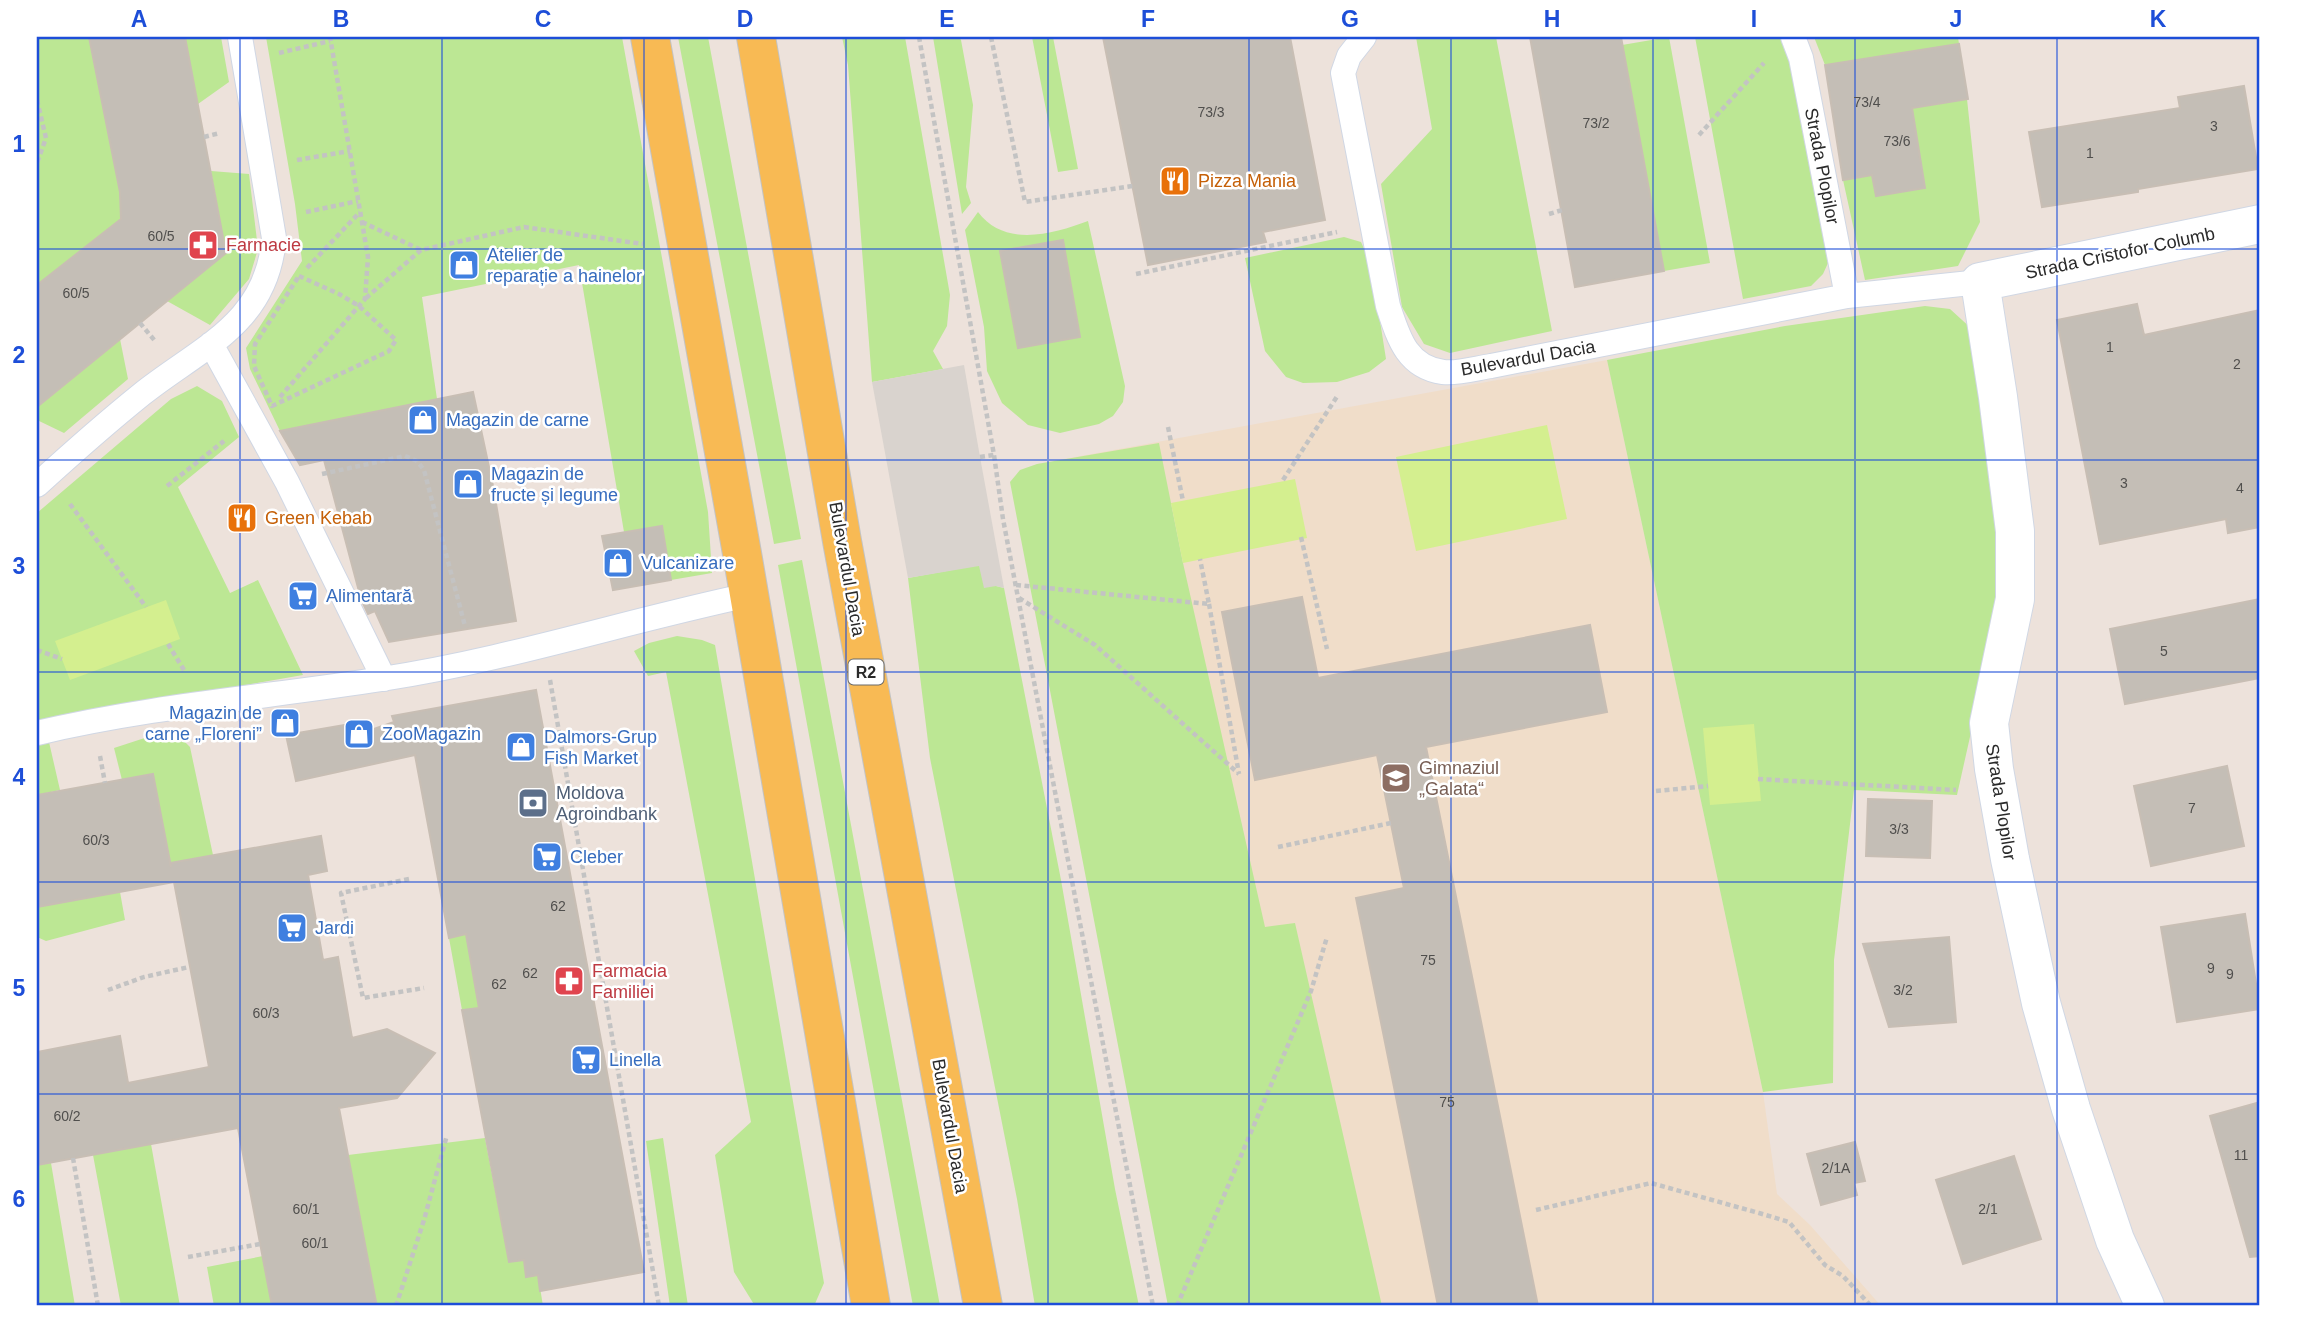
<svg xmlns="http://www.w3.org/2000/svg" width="2297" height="1343" font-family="Arial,sans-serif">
	<rect width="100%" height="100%" fill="#ede2db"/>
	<!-- education -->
	<path fill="#f0ddc9" d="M1607 360 1763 1092 1777 1194 1810 1225 1881 1306H1195L1037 464Z"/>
	<!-- green -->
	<path fill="#bce794" d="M37 37H89L120 192 121 219 37 285Z
		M185 37H221L229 82 198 104Z
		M266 37H622L708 512 712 573 671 580 661 526 624 532 579 265 422 297 437 399 280 431 250 369 246 348 302 261 295 204Z
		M678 37H708L801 539 774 544Z
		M842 37H905L950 295 947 326 933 351 943 369 872 382 848 65Z
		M933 37H959L961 40 973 105 966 187 971 203 962 214Z
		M1032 37H1053L1078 169 1058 172Z
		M1416 37H1496L1552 331 1450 353 1424 344 1402 307 1381 184 1432 129Z
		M1669 37 1710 263 1664 271 1622 45Z
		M1695 37H1781L1787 50 1828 263 1823 274 1811 286 1743 299Z
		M1814 37H1958L1959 44 1825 65Z
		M1967 99 1980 222 1958 266 1865 280 1843 180 1872 175 1876 196 1925 188 1912 108Z
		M211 171 249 174 258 249 249 279 210 325 167 301 226 253Z
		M978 212C1005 248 1053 234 1088 221L1125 386 1123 402 1113 416 1099 424 1060 433 1028 425 1002 403 987 371 984 327 965 230Z
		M1344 237 1361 242 1371 264 1386 359 1369 372 1337 382 1303 383 1286 377 1265 351 1245 258Z
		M1925 306 1950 309 1973 330 2008 567 1957 795 1854 790 1834 960 1833 1083 1763 1092 1607 360 1785 326Z
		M120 339 128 379 64 433 37 420V407Z
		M197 386 222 401 239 437 178 487 230 593 258 580 303 675 37 721V513L171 399Z
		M1159 443 1183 563 1265 927 1295 923 1382 1306H1168L1010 482 1020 470 1037 464Z
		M802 560 940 1306H913L778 565Z
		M979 565 996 586 1004 588 1061 880 1115 1189 1139 1306H1035L1017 1199 930 758 908 578Z
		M677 636 702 640 715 645 824 1283 814 1306H755L734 1272 715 1155 751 1122 666 672 648 676 634 651 649 643Z
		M160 733 180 737 190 747 213 855 170 863 153 774 122 780 114 748Z
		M49 742 60 790 37 795V745Z
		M120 892 125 920 46 941 37 937V907Z
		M466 934 479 1008 462 1010 449 938Z
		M485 1138 509 1262 524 1260 527 1276 538 1275 543 1306H353L375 1302 348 1155Z
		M663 1138 688 1306H670L646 1141Z
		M151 1144 180 1306H121L93 1155Z
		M51 1163 75 1306H37V1165Z
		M263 1256 272 1306H214L207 1267Z"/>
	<!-- pitch -->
	<path fill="#d4ef8f" d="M1547 425 1567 519 1416 551 1396 457Z
		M1295 479 1307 538 1183 563 1171 503Z
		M166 600 180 639 70 680 55 641Z
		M1754 724 1761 801 1710 805 1703 728Z"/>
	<!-- plaza -->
	<path fill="#d9d3ce" d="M964 365 980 457 1004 588 996 586 984 588 979 566 908 578 872 382Z"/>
	<!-- building -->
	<path fill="#c4beb6" stroke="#c8beb4" stroke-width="2" d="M89 37H185L226 253 37 407V285L121 219 120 192Z
		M1103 37H1290L1325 220 1263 232 1266 242 1148 265Z
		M1530 37H1621L1664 271 1575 287Z
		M1959 44 1968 99 1912 108 1925 188 1876 196 1872 175 1843 180 1825 65Z
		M2244 86 2258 169 2138 189V192L2042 207 2029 132 2180 108 2178 97Z
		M1063 240 1080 337 1018 348 1000 251Z
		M2137 304 2144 335 2260 310V527L2228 533 2226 519 2100 544 2057 320Z
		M473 392 493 486 516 621 389 642 375 611 368 614 361 599 324 460 300 465 280 431Z
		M662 526 671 580 613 590 602 536Z
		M1302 597 1318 678 1590 625 1607 712 1426 747 1538 1306H1438L1356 898 1404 888 1377 755 1255 780 1222 612Z
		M2260 599V678L2125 704 2110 629Z
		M536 690 644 1272 540 1291 538 1275 526 1277 524 1260 509 1262 462 1010 479 1008 466 934 449 938 415 755 296 781 286 735 367 721 371 730 394 722 392 716Z
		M2227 766 2244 846 2151 866 2134 786Z
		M153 774 171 867 170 863 321 836 327 871 308 875 323 960 338 957 352 1038 387 1029 435 1053 397 1098 339 1108 376 1302 353 1306H272L238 1128 37 1165V1052L120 1036 128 1083 209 1067 174 882 37 907V795Z
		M1868 799 1932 801 1930 858 1866 856Z
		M2245 914 2260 1009 2177 1022 2161 927Z
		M1949 937 1956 1022 1889 1027 1863 944Z
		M2260 1102V1256L2250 1257 2210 1116Z
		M1855 1142 1865 1181 1854 1183 1857 1195 1821 1205 1807 1154Z
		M2014 1156 2041 1239 1963 1264 1936 1180Z"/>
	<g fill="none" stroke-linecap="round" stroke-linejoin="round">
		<!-- service casing -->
		<g stroke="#d0d7e4" stroke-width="26">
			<path id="service" d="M1364 37 1349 56 1343 73 1388 306C1398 336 1406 367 1443 372 1457 374 1477 368 1491 366L1847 296 1980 282
				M1793 37 1801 58 1847 296
				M211 344 287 482 384 679
				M37 485C71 454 106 423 142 394 201 347 267 324 274 238L240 37
				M37 733C151 706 267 697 382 679 507 660 626 621 749 595"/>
		</g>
		<!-- minor casing -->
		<g stroke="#d0d7e4" stroke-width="40">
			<path id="minor" d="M2145 1306 2115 1240 2071 1109 2041 1003 2010 859 1994 769 1989 723 2015 599V531L1998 397 1980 282 2260 224"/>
		</g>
		<!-- primary casing -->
		<g stroke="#c3c3c3" stroke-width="40">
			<path id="primary" d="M650 37 743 559 871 1306
				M756 37 842 541 983 1306"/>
		</g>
		<!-- path -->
		<path stroke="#c3c3c3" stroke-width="4.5" stroke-dasharray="5 3.5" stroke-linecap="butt" d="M919 37 994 455 1003 519 1153 1306
			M991 37 1025 202 1133 186
			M279 53 330 41
			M37 100 46 138 37 163
			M1699 135 1764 63
			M204 137 220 133
			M297 160 350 151
			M306 212 358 201
			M1549 214 1562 210
			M362 222 421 250
			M307 268 360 212
			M1136 274 1337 232
			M299 276 339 294 359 306 396 340 389 351 272 406 254 366 255 344Z
			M366 298 421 250 524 227 643 244
			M140 323 155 341
			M280 397 365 299 368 257 330 37
			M1168 427 1183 501
			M980 457 994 455
			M322 474 405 456 417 461 424 470 465 626
			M1283 480 1338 395
			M167 486 224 441
			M70 504 146 607
			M1301 537 1327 649
			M1016 585 1209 604 1200 559
			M1019 598 1095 645 1239 774
			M1209 604 1239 774
			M168 644 184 670
			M37 650 62 659
			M550 680 659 1306
			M100 756 105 783
			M1758 779 1956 790
			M1656 791 1708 786
			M1278 847 1391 823
			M409 879 341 893 363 998 424 988
			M108 990 144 977 189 967
			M73 1158 98 1306
			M1536 1210 1651 1183 1759 1213 1789 1222 1825 1265 1843 1276 1871 1306
			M188 1257 260 1244
			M396 1306 424 1220 447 1135
			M1177 1306 1311 991 1327 937"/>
		<!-- service -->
		<use href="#service" stroke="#fff" stroke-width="24"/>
		<!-- minor -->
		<use href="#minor" stroke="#fff" stroke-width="38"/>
		<!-- primary -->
		<use href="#primary" stroke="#f8ba54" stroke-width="38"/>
	</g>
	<!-- grid -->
	<path fill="none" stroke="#1d4ed8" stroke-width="2" stroke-opacity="0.55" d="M240 37V1306M442 37V1306M644 37V1306M846 37V1306M1048 37V1306M1249 37V1306M1451 37V1306M1653 37V1306M1855 37V1306M2057 37V1306M37 249H2260M37 460H2260M37 672H2260M37 882H2260M37 1094H2260"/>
	<!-- icons -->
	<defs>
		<g id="restaurant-square" transform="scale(1.575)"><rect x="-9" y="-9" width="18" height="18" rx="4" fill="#e8710a" stroke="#fff"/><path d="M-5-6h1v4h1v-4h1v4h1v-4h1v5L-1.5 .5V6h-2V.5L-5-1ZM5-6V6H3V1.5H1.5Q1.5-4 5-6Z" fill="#fff"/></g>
		<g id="pharmacy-square" transform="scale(1.575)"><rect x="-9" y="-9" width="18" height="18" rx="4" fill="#e0444e" stroke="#fff"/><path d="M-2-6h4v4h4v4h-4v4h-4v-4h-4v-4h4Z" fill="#fff"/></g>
		<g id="shop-square" transform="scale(1.575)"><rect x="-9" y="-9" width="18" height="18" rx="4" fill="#3f7fe0" stroke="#fff"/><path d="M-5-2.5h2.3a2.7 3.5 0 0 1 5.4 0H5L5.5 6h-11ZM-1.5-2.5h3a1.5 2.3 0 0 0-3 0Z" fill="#fff"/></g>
		<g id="supermarket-square" transform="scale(1.575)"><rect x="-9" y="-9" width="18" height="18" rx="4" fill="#3f7fe0" stroke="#fff"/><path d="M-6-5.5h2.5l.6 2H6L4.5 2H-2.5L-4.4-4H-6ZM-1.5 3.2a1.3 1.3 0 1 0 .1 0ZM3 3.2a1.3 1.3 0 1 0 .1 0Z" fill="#fff"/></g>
		<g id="school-square" transform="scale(1.575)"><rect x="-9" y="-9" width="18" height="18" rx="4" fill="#8d6e63" stroke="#fff"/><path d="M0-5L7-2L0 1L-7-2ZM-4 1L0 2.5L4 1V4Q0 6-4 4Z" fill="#fff"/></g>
		<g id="bank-square" transform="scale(1.575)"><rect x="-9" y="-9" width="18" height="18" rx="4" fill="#5c6f8a" stroke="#fff"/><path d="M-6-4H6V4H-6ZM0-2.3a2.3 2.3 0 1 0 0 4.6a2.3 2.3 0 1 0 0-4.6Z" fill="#fff"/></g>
	</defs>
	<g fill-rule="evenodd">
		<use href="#restaurant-square" x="1175" y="181"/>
		<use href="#pharmacy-square" x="203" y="245"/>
		<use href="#shop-square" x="464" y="265"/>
		<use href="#shop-square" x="423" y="420"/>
		<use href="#shop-square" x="468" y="484"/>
		<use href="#restaurant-square" x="242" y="518"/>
		<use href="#shop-square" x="618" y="563"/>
		<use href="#supermarket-square" x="303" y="596"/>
		<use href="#shop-square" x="285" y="723"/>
		<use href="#shop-square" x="359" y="734"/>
		<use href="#shop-square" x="521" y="747"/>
		<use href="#school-square" x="1396" y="778"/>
		<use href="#bank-square" x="533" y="803"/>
		<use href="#supermarket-square" x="547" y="857"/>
		<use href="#supermarket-square" x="292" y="928"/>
		<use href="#pharmacy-square" x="569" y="981"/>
		<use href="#supermarket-square" x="586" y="1060"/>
	</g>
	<g text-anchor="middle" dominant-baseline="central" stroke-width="5" stroke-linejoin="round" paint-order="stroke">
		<!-- number labels -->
		<g font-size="14" fill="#504f4d">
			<text x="1867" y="102">73/4</text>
			<text x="1211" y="112">73/3</text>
			<text x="1596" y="123">73/2</text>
			<text x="2214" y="126">3</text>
			<text x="1897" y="141">73/6</text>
			<text x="2090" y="153">1</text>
			<text x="161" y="236">60/5</text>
			<text x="76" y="293">60/5</text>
			<text x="2110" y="347">1</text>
			<text x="2237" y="364">2</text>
			<text x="2124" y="483">3</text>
			<text x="2240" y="488">4</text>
			<text x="2164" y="651">5</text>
			<text x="2192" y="808">7</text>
			<text x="1899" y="829">3/3</text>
			<text x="96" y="840">60/3</text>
			<text x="558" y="906">62</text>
			<text x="1428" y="960">75</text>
			<text x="2211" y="968">9</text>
			<text x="530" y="973">62</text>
			<text x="2230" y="974">9</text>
			<text x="499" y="984">62</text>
			<text x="1903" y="990">3/2</text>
			<text x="266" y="1013">60/3</text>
			<text x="1447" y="1102">75</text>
			<text x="67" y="1116">60/2</text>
			<text x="2241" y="1155">11</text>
			<text x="1836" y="1168">2/1A</text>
			<text x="306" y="1209">60/1</text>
			<text x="1988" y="1209">2/1</text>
			<text x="315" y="1243">60/1</text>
		</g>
		<!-- shield labels -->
		<rect fill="#fff" stroke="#6a6a6a" stroke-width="2" x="848.5" y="659.5" width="35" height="25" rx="5"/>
		<g font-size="16" font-weight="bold" fill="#2a2a2a">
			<text x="866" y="672">R2</text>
		</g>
		<!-- street labels -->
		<g font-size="18" fill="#2a2a2a" stroke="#fff">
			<text transform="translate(1822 166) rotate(79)">Strada Plopilor</text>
			<text transform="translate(2120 253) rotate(-12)">Strada Cristofor Columb</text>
			<text transform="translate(1528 358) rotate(-10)">Bulevardul Dacia</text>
			<text transform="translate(847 569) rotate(80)">Bulevardul Dacia</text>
			<text transform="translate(2001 802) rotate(81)">Strada Plopilor</text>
			<text transform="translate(950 1126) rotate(80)">Bulevardul Dacia</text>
		</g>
		<!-- food labels -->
		<g font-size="18" fill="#c56008" stroke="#fff" text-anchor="start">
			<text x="1198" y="181">Pizza Mania</text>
			<text x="265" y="518">Green Kebab</text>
		</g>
		<!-- health labels -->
		<g font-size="18" fill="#be3a42" stroke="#fff" text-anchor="start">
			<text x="226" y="245">Farmacie</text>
			<text x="592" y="971">Farmacia<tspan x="592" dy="21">Familiei</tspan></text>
		</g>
		<!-- shop labels -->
		<g font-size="18" fill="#366cbe" stroke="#fff" text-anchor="start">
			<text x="487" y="255">Atelier de<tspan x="487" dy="21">reparație a hainelor</tspan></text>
			<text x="446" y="420">Magazin de carne</text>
			<text x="491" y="474">Magazin de<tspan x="491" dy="21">fructe și legume</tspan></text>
			<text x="641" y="563">Vulcanizare</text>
			<text x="326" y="596">Alimentară</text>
			<text x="262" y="713" text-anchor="end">Magazin de<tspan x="262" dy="21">carne „Floreni”</tspan></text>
			<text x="382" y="734">ZooMagazin</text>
			<text x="544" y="737">Dalmors-Grup<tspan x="544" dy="21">Fish Market</tspan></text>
			<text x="570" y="857">Cleber</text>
			<text x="315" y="928">Jardi</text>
			<text x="609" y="1060">Linella</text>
		</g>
		<!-- education labels -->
		<g font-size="18" fill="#785e54" stroke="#fff" text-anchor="start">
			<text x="1419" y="768">Gimnaziul<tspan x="1419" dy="21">„Galata“</tspan></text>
		</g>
		<!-- service labels -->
		<g font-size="18" fill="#4e5e75" stroke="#fff" text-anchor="start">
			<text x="556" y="793">Moldova<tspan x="556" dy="21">Agroindbank</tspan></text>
		</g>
	</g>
	<!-- border -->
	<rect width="2297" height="1343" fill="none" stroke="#ffffff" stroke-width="77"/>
	<rect x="38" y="38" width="2220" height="1266" fill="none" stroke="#1d4ed8" stroke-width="2.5"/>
	<g font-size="23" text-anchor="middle" font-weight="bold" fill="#1d4ed8">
		<text x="139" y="27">A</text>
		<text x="341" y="27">B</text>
		<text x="543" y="27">C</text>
		<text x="745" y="27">D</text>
		<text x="947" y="27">E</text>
		<text x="1148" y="27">F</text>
		<text x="1350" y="27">G</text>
		<text x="1552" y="27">H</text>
		<text x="1754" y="27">I</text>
		<text x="1956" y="27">J</text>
		<text x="2158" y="27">K</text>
		<text x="19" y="152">1</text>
		<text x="19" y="363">2</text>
		<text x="19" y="574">3</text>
		<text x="19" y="785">4</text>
		<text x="19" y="996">5</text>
		<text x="19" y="1207">6</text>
	</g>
</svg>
